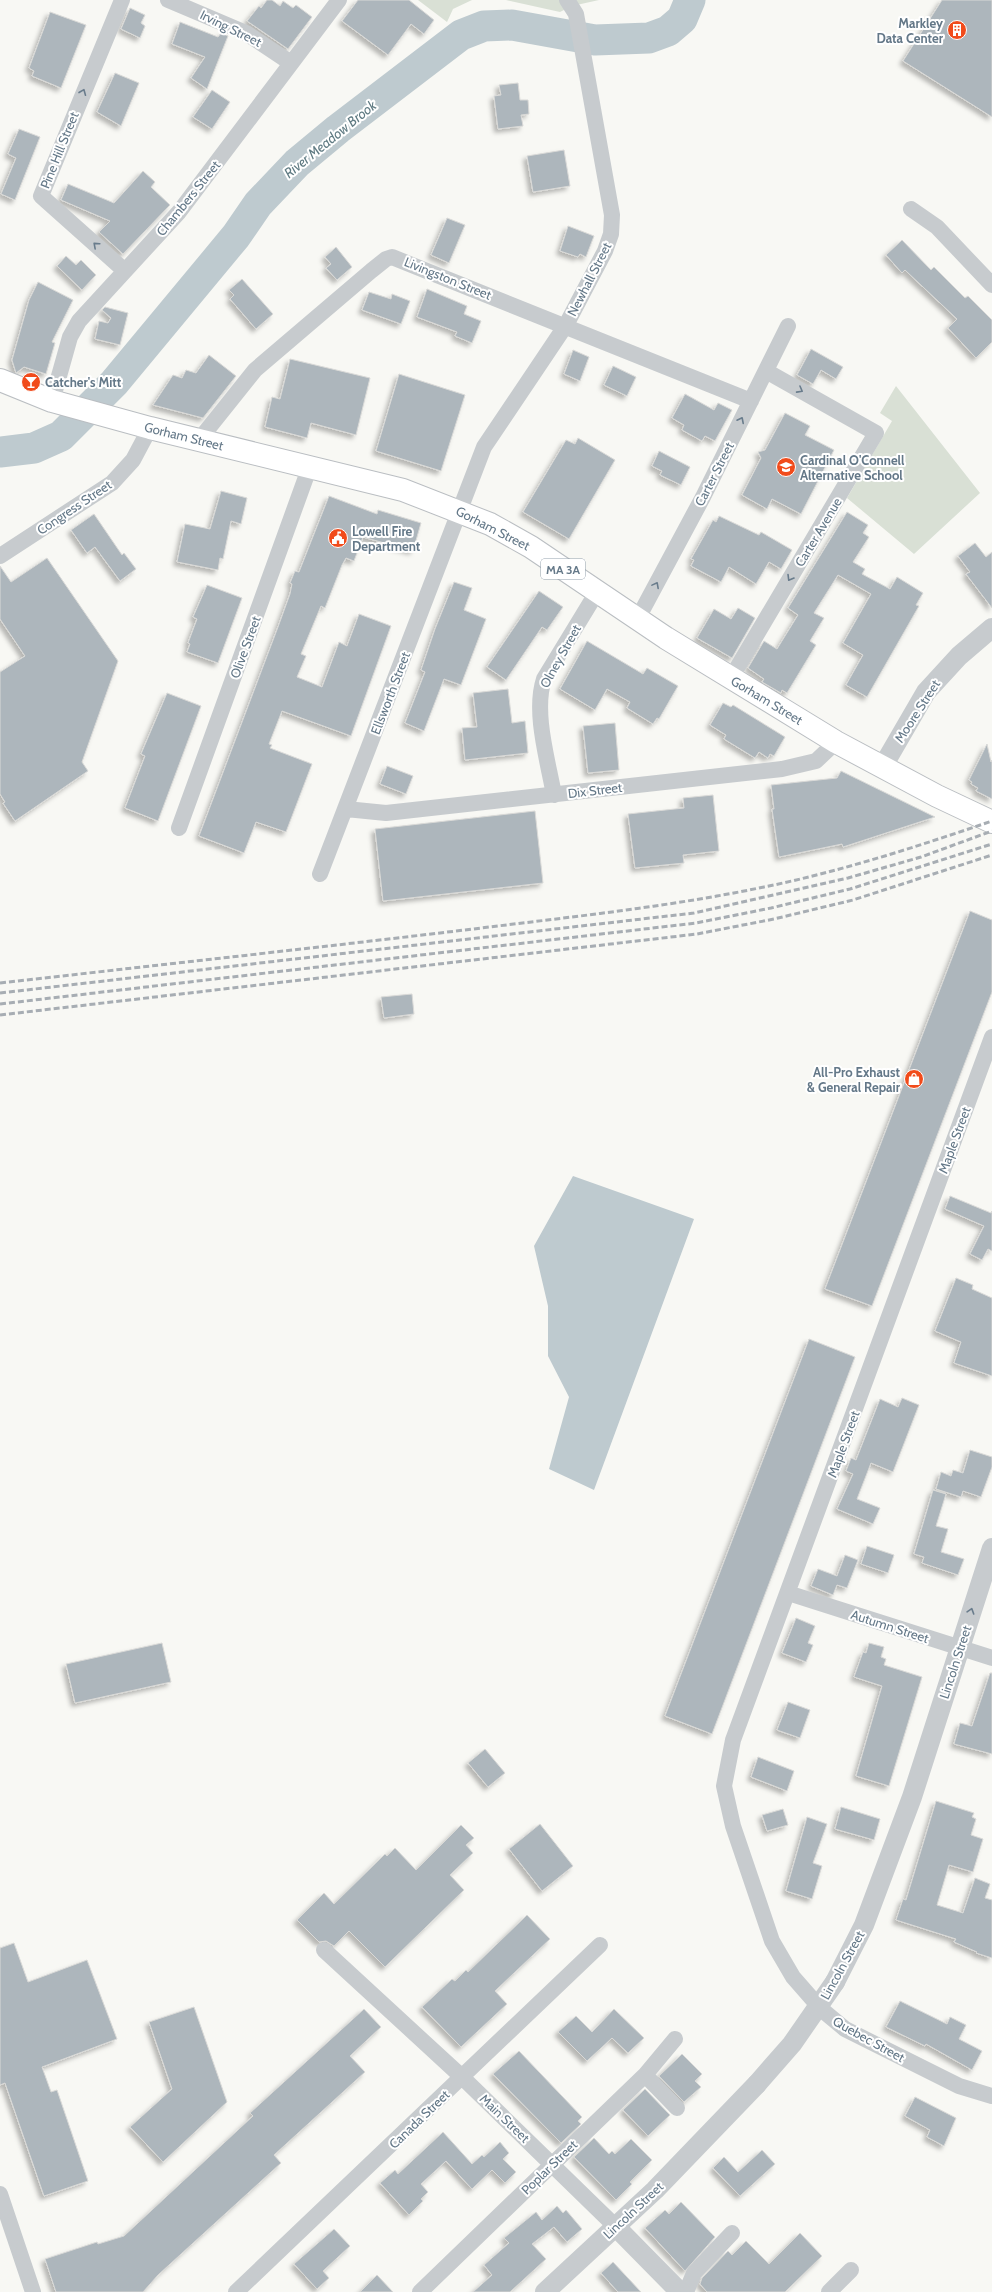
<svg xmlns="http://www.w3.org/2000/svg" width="992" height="2292" font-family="Cabin,sans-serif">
	<defs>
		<filter id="shadow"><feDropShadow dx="-3.5" dy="3.5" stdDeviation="2" flood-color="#0004"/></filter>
	</defs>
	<rect width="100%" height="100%" fill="#f8f8f4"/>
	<!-- green -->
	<path fill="#d9e0d5" d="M418 0H472L453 9 447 22Z
		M506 0H599L572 6 560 12Z
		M896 386 980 493 914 554 847 498 892 421 880 413Z"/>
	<!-- water -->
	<path fill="#becacf" d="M573 1176 694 1219 594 1490 549 1469 569 1397 548 1356V1306L534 1246Z"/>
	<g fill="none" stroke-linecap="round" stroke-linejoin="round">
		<!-- river -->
		<path stroke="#becacf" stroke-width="31" d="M0 452 34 448 61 436 114 383 236 236 258 204 297 163 338 129 461 35 484 26 512 25 595 40 649 38 668 31 682 19 690 0"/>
	</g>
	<!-- building -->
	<path fill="#adb6bc" stroke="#d9d9d7" filter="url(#shadow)" d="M267 0H272L280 6 283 1 293 8 296 5 312 17 288 49 247 21 259 6 261 8Z
		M358 0H409L434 20 424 34 411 24 388 55 342 21Z
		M942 0H992V117L903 61Z
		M130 8 145 15 141 23 145 26 140 38 121 29Z
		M50 12 86 25 61 88 32 76 34 71 29 68Z
		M180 22 218 37 221 33 228 36 207 89 191 78 205 57 172 44Z
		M115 73 139 83 121 126 97 112Z
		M518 83 520 100H528L529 114 521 115 523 126 498 129 494 96 501 95 499 85Z
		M212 90 230 102 212 129 193 117Z
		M19 129 40 137 15 200 1 194 16 158 8 154Z
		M564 150 570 186 533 192 527 156Z
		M143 171 155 182 151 187 170 205 123 254 99 232 110 221 61 200 68 184 114 203Z
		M447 218 465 225 449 263 431 255Z
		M568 226 594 236 586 257 580 254 578 257 560 251Z
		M902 240 931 270 934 267 965 298 968 296 992 320V342L976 358 948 328 957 319 905 270 902 273 886 255Z
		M336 247 352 267 337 280 326 268 331 264 325 257Z
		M66 256 76 265 81 260 96 275 82 290 57 266Z
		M242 279 273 314 256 329 230 299 234 295 229 290Z
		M38 282 73 300 52 342 55 343 46 374 24 367 16 373 12 360 29 300Z
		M427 289 467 306 464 314 481 321 472 343 455 336 457 332 417 317Z
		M369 292 391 299 392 294 410 301 401 324 362 310Z
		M105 307 128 313 120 345 95 339 99 321 108 323 111 318 102 310Z
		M811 349 843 367 836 379 821 370 813 384 797 375Z
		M573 350 589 357 580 381 564 374Z
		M209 355 236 376 203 418 153 405 173 375 182 378 186 370 196 373Z
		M290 359 370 378 356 435 311 423 307 438 265 427 272 397 280 399Z
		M613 366 636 377 627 396 604 385Z
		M399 374 465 395 441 471 376 451Z
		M685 394 714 410 718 403 732 410 715 441 705 436 702 441 682 430 684 425 672 418Z
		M785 413 810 426 805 435 834 450 801 514 772 499 767 509 742 495 761 458 758 452 765 450Z
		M578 438 615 460 569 539 523 512 566 440 575 444Z
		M659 451 690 467 681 485 660 475 662 471 652 466Z
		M221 491 247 498 241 524 231 521 223 559 220 558 218 570 177 562 185 524 210 529Z
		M329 496 377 514 378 510 421 523 413 551 363 537 354 561 346 558 342 565 325 608 321 606 301 654 306 656 297 677 322 687 339 642 347 646 359 614 391 626 351 736 282 711 269 744 272 745 270 748 312 764 286 832 256 822 244 853 199 836 278 627 290 594 292 584 290 583 295 571 299 572Z
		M847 512 868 525 863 533 869 537 853 562 865 569 862 574 890 589 897 577 923 593 916 605 919 606 867 697 846 685 863 655 843 643 871 594 838 575 814 613 824 618 810 641 816 645 787 693 782 690 781 693 762 682 764 679 748 668 764 641 777 649 798 615 788 608Z
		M94 514 122 555 124 553 136 569 120 581 95 547 87 553 71 530Z
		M719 516 759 535 761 532 792 550 781 569 769 562 756 584 729 567 721 582 691 566 694 560 691 559 713 520 716 522Z
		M975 543 986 557 992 552V608L966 574 970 572 958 556Z
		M47 558 118 661 82 762 88 771 15 821 3 803 5 802 0 794V672L25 656 0 619V566L11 582Z
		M454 582 472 588 464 610 486 619 461 685 444 679 424 731 405 723 425 672 421 670 435 629Z
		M207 585 242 598 218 663 187 652 190 644 188 643 197 619 193 617Z
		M539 591 563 607 547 630 542 627 506 680 487 667Z
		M738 608 755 618 732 658 697 638 714 609 731 619Z
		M587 641 643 674 647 668 678 686 659 719 657 718 653 724 627 708 630 702 607 689 595 710 560 689Z
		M508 689 512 723 525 721 528 753 465 760 462 728 477 727 473 693Z
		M167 693 201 706 158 821 125 808 145 756 141 754Z
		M723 703 731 707 733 705 785 737 774 756 770 754 768 758 759 752 755 758 724 739 726 735 710 725Z
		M615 723 619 770 588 773 583 726Z
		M987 744 991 762 992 760V799L976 791 978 788 971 784 972 782 969 780Z
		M387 766 413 776 406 794 380 784Z
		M841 771 935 817 843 847 842 844 779 857 772 809H774L771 785 837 778Z
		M713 795 719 851 683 855 684 863 635 868 628 814 684 808 683 798Z
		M535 811 543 883 383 901 375 829Z
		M970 911 992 920V992L872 1306 825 1289Z
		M412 994 414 1014 384 1018 381 997Z
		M950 1196 991 1213 992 1211V1251L988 1249 982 1260 970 1254 984 1226 945 1209Z
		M956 1278 973 1285 972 1289 992 1298V1376L954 1363 961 1342 935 1331Z
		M809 1339 855 1357 712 1734 665 1716Z
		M902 1398 919 1405 893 1472 871 1463 857 1499 880 1508 873 1524 837 1509 853 1474 846 1471 851 1458 856 1460 880 1399 898 1407Z
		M970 1450 992 1457V1467L981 1497 963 1491 961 1497 936 1489 941 1472 951 1476 953 1470 963 1473Z
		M933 1490 946 1494 936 1526 948 1529 941 1552 964 1559 958 1575 922 1563 924 1557 914 1554Z
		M867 1546 894 1555 888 1573 861 1564Z
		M845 1555 858 1560 847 1588 837 1585 833 1595 811 1586 818 1569 837 1576Z
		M796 1618 815 1626 808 1643 813 1645 806 1662 782 1653Z
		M162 1643 171 1682 75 1703 66 1664Z
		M869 1643 884 1647 881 1657 886 1659 884 1665 922 1677 889 1786 856 1776 882 1686 854 1677 863 1652 866 1653Z
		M990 1673H992V1754L954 1744 960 1723 972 1726Z
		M788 1702 810 1710 800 1738 777 1730Z
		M485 1749 505 1773 488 1787 468 1763Z
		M758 1757 794 1771 787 1791 751 1777Z
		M936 1801 974 1813 972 1817 976 1819 971 1835 983 1839 973 1872 949 1865 937 1905 963 1913 975 1878 990 1884 985 1898 992 1900V1958L976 1953 977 1952 954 1942 956 1939 896 1920 903 1899 906 1900Z
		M841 1807 880 1819 874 1840 835 1829Z
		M783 1809 788 1825 767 1831 762 1815Z
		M807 1817 827 1824 813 1863 822 1866 812 1899 786 1891Z
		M540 1824 573 1866 542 1891 509 1849Z
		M461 1825 474 1838 466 1845 473 1853 450 1875 464 1890 385 1967 349 1931 334 1946 326 1941 319 1942 297 1920 324 1893 334 1904 385 1854 387 1856 395 1848 416 1870Z
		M527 1915 550 1939 495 1991 507 2004 461 2047 422 2007 452 1979 455 1981 466 1970 468 1972Z
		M14 1943 28 1982 87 1960 117 2039 42 2067 51 2092 57 2090 88 2181 44 2196 5 2083 0 2085V1948Z
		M900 2001 947 2024 950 2017 966 2025 959 2039 982 2051 972 2070 926 2044 925 2046 886 2027Z
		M194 2007 227 2102 163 2162 130 2127 172 2089 149 2022Z
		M364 2009 381 2027 350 2056 365 2072 274 2155 281 2163 158 2275 143 2292H56L45 2259 97 2242 98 2244 124 2236 253 2116 250 2113Z
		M614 2009 644 2038 628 2053 612 2038 587 2061 558 2032 576 2016 592 2032Z
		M519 2051 582 2117 578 2121 581 2124 561 2143 493 2074Z
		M682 2054 702 2074 695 2081 701 2087 684 2102 659 2076Z
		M645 2089 670 2115 648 2136 623 2110Z
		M915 2097 956 2118 944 2146 927 2137 930 2130 905 2116Z
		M443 2132 472 2164 482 2155 484 2157 500 2142 509 2153 503 2159 516 2172 505 2183 492 2170 472 2189 446 2161 421 2184 428 2192 421 2199 423 2201 409 2215 380 2183 395 2170 398 2174Z
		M594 2138 609 2154 612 2151 615 2154 631 2139 652 2160 630 2182 632 2184 616 2200 574 2157Z
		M762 2150 775 2164 740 2196 713 2168 724 2157 738 2172Z
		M681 2202 715 2237 685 2271 645 2228 665 2210 669 2214Z
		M557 2206 563 2213 566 2210 582 2229 567 2242 554 2227 532 2244 546 2259 510 2292H473L492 2275 484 2265 509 2243 504 2238 536 2212 542 2220Z
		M334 2229 350 2246 323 2271 329 2278 317 2289 294 2264Z
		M800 2233 822 2256 785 2292H707L700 2284 702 2278 728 2251 732 2255 746 2241 769 2264Z
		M613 2262 641 2292H618L601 2273Z
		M377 2275 393 2292H360Z"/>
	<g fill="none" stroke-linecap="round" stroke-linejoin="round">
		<!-- primary casing -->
		<g stroke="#babec2" stroke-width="24">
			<path id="primary" d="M0 380 52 401 150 428 403 490 490 524 531 547 666 638 836 742 937 796 992 822"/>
		</g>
		<!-- minor -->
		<path stroke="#c7cbce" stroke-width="16" d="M122 0 41 196 125 271
			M168 0 246 33 291 63
			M911 209 937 227 992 285
			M52 401 70 337 79 321 179 212 339 0
			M199 440 255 370 371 271 386 259 392 257 751 401
			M0 556 112 483 133 460 150 428
			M637 620 703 497 788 326
			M731 678 876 433 766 371
			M554 795C548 761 533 712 544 679L597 592
			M346 809 386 813 782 769 816 761 836 742
			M179 828 310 466
			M320 874 484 447 566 325 605 251 611 234 612 215 576 14 567 0
			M992 1037 733 1740 724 1786 733 1826 772 1941 793 1977 821 2009 845 2029 959 2086 992 2096
			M788 1593 992 1658
			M324 1950 462 2077 615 2226
			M645 2075 677 2108
			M0 2194 33 2292
			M236 2292 600 1945
			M420 2292 645 2075 675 2039
			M686 2292 694 2273 732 2233
			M829 2292 851 2270"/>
		<!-- tertiary -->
		<path stroke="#c7cbce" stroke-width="20" d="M883 766 926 692 959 656 992 628
			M835 1982 864 1925 912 1797 992 1548
			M615 2226 680 2292
			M545 2292 655 2190 757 2084"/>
		<!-- primary -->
		<use href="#primary" stroke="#fff" stroke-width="22"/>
		<!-- rail -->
		<path stroke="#a7adb3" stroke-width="3" stroke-dasharray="6 3" stroke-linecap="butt" d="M0 983C158 965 315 948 473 929 570 917 668 907 764 887 839 872 919 846 992 821
			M0 993 694 913 848 878 921 857 992 831
			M0 1004 696 923 771 908 850 889 992 844
			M0 1015 697 934 774 919 853 900 992 855"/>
		<!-- tertiary-bridge -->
		<path stroke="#c7cbce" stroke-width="20" d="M757 2084 792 2044 835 1982"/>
	</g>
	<!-- one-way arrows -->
	<defs><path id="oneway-chevron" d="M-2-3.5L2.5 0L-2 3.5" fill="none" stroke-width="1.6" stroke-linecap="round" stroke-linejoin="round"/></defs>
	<g stroke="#697c8c">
		<use href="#oneway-chevron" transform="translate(83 92) rotate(-68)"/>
		<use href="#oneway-chevron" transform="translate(96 245) rotate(-138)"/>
		<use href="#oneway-chevron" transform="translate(800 390) rotate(29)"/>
		<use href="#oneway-chevron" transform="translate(741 420) rotate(-63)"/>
		<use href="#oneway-chevron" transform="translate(790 578) rotate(121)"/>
		<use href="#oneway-chevron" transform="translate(656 585) rotate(-62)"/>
		<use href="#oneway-chevron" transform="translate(971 1611) rotate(-72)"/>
	</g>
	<!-- icons -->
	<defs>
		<g id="building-disc" transform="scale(1)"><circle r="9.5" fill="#f14b1b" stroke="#fff"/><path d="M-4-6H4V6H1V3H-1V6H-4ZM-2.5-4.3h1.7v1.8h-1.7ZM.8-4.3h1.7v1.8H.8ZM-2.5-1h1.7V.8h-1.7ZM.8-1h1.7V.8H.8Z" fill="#fff"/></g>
		<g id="bar-disc" transform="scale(1)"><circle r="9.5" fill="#f14b1b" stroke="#fff"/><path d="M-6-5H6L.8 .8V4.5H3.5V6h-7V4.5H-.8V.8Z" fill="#fff"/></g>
		<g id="school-disc" transform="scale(1)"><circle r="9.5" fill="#f14b1b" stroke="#fff"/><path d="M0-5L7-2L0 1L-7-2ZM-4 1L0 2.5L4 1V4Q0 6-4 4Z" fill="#fff"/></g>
		<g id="civic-disc" transform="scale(1)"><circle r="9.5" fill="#f14b1b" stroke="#fff"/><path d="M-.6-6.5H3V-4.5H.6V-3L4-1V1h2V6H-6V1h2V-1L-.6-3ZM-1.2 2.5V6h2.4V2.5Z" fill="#fff"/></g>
		<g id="shop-disc" transform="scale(1)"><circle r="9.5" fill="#f14b1b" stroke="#fff"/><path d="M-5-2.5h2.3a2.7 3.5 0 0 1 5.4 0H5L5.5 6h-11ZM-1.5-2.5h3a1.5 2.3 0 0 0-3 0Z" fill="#fff"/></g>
	</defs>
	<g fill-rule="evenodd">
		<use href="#building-disc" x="957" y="30"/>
		<use href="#bar-disc" x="31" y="382"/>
		<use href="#school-disc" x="786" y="467"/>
		<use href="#civic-disc" x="338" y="538"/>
		<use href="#shop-disc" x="914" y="1079"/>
	</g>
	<g text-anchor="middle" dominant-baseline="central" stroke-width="4" stroke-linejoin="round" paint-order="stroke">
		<!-- shield labels -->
		<rect fill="#fff" stroke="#92a0ac" stroke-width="1" x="541" y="559" width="44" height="20" rx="3"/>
		<g font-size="12" font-weight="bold" fill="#647888">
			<text x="563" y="569">MA 3A</text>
		</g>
		<!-- poi labels -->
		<g font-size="13" font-weight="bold" fill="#647888" stroke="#fff" text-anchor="start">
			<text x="943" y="23" text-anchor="end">Markley<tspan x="943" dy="15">Data Center</tspan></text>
			<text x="45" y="382">Catcher's Mitt</text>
			<text x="800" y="460">Cardinal O'Connell<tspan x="800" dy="15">Alternative School</tspan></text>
			<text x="352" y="531">Lowell Fire<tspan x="352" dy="15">Department</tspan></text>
			<text x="900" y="1072" text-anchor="end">All-Pro Exhaust<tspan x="900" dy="15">&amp; General Repair</tspan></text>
		</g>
		<!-- street labels -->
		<g font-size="13" fill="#647888" stroke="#fff">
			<text transform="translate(231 28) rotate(26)">Irving Street</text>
			<text transform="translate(59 150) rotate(-68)">Pine Hill Street</text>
			<text transform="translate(188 198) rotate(-51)">Chambers Street</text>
			<text transform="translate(448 278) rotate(22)">Livingston Street</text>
			<text transform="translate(589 279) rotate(-63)">Newhall Street</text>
			<text transform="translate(184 436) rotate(14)">Gorham Street</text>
			<text transform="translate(714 474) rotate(-63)">Carter Street</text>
			<text transform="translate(74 507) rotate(-34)">Congress Street</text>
			<text transform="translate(493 528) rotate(27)">Gorham Street</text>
			<text transform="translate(818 532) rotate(-59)">Carter Avenue</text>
			<text transform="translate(245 647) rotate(-70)">Olive Street</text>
			<text transform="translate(560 656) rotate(-61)">Olney Street</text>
			<text transform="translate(390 693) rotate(-69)">Ellsworth Street</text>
			<text transform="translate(767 700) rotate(31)">Gorham Street</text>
			<text transform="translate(917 711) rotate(-57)">Moore Street</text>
			<text transform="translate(595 790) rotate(-7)">Dix Street</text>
			<text transform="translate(954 1140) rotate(-70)">Maple Street</text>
			<text transform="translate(843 1444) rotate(-70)">Maple Street</text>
			<text transform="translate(890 1626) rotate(18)">Autumn Street</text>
			<text transform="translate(955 1662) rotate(-72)">Lincoln Street</text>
			<text transform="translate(842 1965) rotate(-61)">Lincoln Street</text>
			<text transform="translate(869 2039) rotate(29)">Quebec Street</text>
			<text transform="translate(505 2118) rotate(44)">Main Street</text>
			<text transform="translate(419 2119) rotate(-44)">Canada Street</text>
			<text transform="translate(549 2167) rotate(-44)">Poplar Street</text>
			<text transform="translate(633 2210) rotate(-43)">Lincoln Street</text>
		</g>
		<!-- water labels -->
		<g font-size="14" font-style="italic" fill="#607b83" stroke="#fff">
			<text transform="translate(330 139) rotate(-39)">River Meadow Brook</text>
		</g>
	</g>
</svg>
